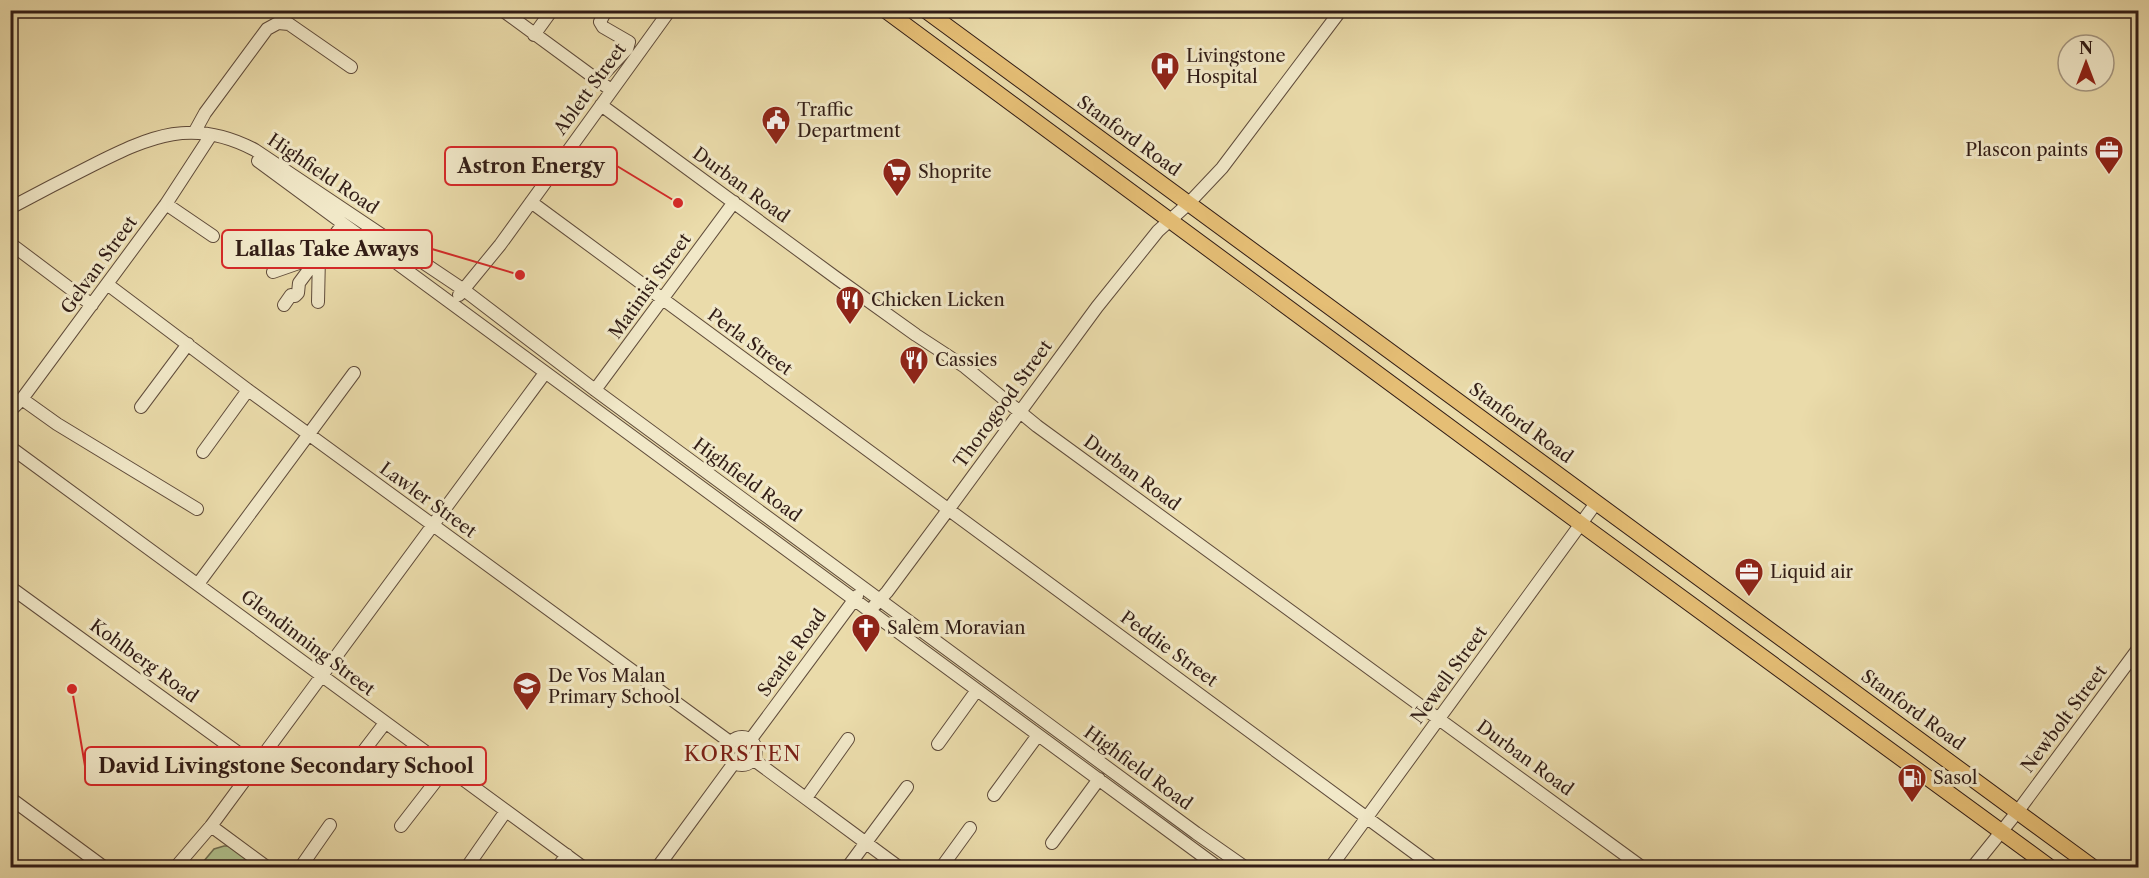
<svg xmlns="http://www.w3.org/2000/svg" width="2149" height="878" font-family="'Libre Caslon Text',serif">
	<rect width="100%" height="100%" fill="#eadbaa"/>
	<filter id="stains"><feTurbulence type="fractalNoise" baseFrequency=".00333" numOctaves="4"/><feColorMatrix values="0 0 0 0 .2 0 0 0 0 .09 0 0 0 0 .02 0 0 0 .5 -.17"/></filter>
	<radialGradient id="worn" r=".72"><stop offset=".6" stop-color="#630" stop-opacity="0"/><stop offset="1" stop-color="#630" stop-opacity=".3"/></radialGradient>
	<!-- green -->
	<path fill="#b0c18d" stroke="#716f52" stroke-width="1.5" d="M224 846H230L258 868H198L214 849Z"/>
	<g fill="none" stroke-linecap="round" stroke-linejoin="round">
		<!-- minor casing -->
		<g stroke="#604c3b" stroke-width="14">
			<path id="minor" d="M502 10 611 90
				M534 35 552 10
				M598 80 627 49 629 42 603 27 600 22 606 10
				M601 105 835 277 916 335 965 367 1037 426 1643 868
				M194 133 205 113 267 29 278 23 289 24 351 67
				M258 161 1219 868
				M531 202 1435 868
				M166 204 213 236
				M10 208C38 193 65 179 93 165 151 136 193 117 255 150L464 290 595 390 1196 833 1246 868
				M15 247 92 305
				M273 272 319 256 318 302
				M107 284 248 390 730 742
				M459 295 500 245 670 10
				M284 305 291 295 295 296 298 293 299 283 343 224
				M595 390 734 202
				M22 399 57 424 197 509
				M141 407 188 344
				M10 411 22 399 166 204 211 135
				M10 447 584 868
				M203 452 248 390
				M198 584 354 373
				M10 587 255 765
				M874 606 887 592 948 510 1097 307 1158 231 1188 204 1222 168 1341 10
				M728 751a14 14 0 1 1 28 0a14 14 0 1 1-28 0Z
				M751 739 857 596
				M938 744 977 690
				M754 760 900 868
				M343 778 385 723
				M994 795 1038 735
				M10 798 105 868
				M806 798 848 739
				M211 826 268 868
				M401 826 446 768
				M1052 843 1099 779
				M467 867 506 811
				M175 868 211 826 545 373
				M300 868 330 825
				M557 868 567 855
				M657 868 734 763
				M847 868 907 787
				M941 868 970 828
				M1330 868 1596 503
				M1972 868 2018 811 2138 649"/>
		</g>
		<!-- major casing -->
		<g stroke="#321d16" stroke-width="17">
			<path id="major" d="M885 10 1581 524 2051 868
				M925 10 2094 868"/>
		</g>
		<!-- minor -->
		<use href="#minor" stroke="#f1e8c8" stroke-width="12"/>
		<!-- major -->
		<use href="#major" stroke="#e5be75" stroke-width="15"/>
	</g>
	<!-- icons -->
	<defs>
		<g id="hospital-pin" transform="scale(1.5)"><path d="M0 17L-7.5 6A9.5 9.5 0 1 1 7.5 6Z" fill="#8f2418" stroke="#f1e8c8"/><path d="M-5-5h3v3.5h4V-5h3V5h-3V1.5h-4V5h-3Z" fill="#fff"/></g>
		<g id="civic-pin" transform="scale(1.5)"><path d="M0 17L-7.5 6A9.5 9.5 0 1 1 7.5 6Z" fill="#8f2418" stroke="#f1e8c8"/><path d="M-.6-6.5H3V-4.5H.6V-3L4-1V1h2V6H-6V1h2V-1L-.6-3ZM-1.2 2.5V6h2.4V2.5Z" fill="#fff"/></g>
		<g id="office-pin" transform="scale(1.5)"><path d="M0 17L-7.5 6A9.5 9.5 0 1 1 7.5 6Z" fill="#8f2418" stroke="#f1e8c8"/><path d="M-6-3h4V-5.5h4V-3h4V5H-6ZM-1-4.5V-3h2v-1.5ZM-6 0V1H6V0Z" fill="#fff"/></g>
		<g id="supermarket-pin" transform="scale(1.5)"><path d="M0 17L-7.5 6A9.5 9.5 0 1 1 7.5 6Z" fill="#8f2418" stroke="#f1e8c8"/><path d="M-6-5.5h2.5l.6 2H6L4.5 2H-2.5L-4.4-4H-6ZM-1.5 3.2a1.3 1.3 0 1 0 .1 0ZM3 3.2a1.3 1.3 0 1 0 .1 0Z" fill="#fff"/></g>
		<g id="restaurant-pin" transform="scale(1.5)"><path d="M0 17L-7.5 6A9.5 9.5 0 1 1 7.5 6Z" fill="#8f2418" stroke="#f1e8c8"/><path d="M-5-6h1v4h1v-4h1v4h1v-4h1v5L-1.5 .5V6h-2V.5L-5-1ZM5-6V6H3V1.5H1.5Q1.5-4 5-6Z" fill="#fff"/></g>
		<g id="church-pin" transform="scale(1.5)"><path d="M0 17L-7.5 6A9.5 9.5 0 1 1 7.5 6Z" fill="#8f2418" stroke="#f1e8c8"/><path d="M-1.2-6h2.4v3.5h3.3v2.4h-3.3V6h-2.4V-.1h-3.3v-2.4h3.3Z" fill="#fff"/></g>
		<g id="school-pin" transform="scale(1.5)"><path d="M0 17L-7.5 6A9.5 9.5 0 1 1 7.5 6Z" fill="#8f2418" stroke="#f1e8c8"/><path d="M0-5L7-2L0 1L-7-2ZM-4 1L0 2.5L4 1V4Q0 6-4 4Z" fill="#fff"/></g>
		<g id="fuel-pin" transform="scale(1.5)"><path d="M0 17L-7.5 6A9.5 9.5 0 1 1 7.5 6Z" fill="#8f2418" stroke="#f1e8c8"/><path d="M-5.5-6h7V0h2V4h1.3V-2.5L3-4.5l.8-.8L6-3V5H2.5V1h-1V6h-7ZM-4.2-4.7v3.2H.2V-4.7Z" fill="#fff"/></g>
	</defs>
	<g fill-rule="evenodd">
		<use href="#hospital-pin" x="1165" y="66"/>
		<use href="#civic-pin" x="776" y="120"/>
		<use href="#office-pin" x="2109" y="150"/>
		<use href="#supermarket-pin" x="897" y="172"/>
		<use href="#restaurant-pin" x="850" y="300"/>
		<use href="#restaurant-pin" x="914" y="360"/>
		<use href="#office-pin" x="1749" y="572"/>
		<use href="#church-pin" x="866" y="628"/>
		<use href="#school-pin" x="527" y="686"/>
		<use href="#fuel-pin" x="1912" y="778"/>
	</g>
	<g text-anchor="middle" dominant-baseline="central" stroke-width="6" stroke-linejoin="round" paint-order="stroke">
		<!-- poi labels -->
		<g font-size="18" fill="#321d16" stroke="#f1e8c8" text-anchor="start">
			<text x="1186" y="56">Livingstone<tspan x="1186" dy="21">Hospital</tspan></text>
			<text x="797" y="110">Traffic<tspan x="797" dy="21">Department</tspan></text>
			<text x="2088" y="150" text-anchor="end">Plascon paints</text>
			<text x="918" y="172">Shoprite</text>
			<text x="871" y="300">Chicken Licken</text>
			<text x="935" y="360">Cassies</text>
			<text x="1770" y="572">Liquid air</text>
			<text x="887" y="628">Salem Moravian</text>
			<text x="548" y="676">De Vos Malan<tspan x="548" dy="21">Primary School</tspan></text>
			<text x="1933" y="778">Sasol</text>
		</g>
		<!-- street labels -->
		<g font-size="18" fill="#321d16" stroke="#f1e8c8">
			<text transform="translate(590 89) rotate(-54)">Ablett Street</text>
			<text transform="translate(1129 136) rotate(36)">Stanford Road</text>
			<text transform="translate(323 174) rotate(34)">Highfield Road</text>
			<text transform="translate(741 185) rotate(36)">Durban Road</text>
			<text transform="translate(99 265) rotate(-54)">Gelvan Street</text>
			<text transform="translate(650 286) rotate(-54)">Matinisi Street</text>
			<text transform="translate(750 342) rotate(36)">Perla Street</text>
			<text transform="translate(1003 404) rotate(-54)">Thorogood Street</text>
			<text transform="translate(1521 423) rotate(36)">Stanford Road</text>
			<text transform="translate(1132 473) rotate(36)">Durban Road</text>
			<text transform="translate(747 480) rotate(36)">Highfield Road</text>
			<text transform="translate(428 500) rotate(36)">Lawler Street</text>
			<text transform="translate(308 643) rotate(37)">Glendinning Street</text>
			<text transform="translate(1169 649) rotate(36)">Peddie Street</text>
			<text transform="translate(792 653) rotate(-54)">Searle Road</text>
			<text transform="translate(144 661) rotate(36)">Kohlberg Road</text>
			<text transform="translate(1449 675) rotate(-54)">Newell Street</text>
			<text transform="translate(1913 710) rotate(36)">Stanford Road</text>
			<text transform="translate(2064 719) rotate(-53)">Newbolt Street</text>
			<text transform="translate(1525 758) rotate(36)">Durban Road</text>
			<text transform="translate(1138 768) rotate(36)">Highfield Road</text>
		</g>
		<!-- quarter labels -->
		<g font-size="21" letter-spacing="1.5" fill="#7a1f14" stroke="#f1e8c8">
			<text x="743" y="753">KORSTEN</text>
		</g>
	</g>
	<!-- callouts -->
	<path fill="none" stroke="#d62828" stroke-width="2" d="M678 203L617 166M520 275L432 249M72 689L85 766"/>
	<g fill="#d62828" stroke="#f1e8c8" stroke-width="2">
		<circle cx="678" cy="203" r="6"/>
		<circle cx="520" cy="275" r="6"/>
		<circle cx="72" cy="689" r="6"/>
	</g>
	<g fill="#f1e8c8" stroke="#d62828" stroke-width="2">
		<rect x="445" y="147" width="172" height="38" rx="6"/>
		<rect x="222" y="230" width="210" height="38" rx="6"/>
		<rect x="85" y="747" width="401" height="38" rx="6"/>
	</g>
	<g font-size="20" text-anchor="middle" font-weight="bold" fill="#321d16">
		<text x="531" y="173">Astron Energy</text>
		<text x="327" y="256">Lallas Take Aways</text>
		<text x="286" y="773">David Livingstone Secondary School</text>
	</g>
	<!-- margin -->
	<rect width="2149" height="878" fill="none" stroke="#eadbaa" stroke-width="36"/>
	<rect x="12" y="12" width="2125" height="854" fill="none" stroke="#321d16" stroke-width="3"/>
	<rect x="18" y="18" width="2113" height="842" fill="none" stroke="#321d16" stroke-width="1.5"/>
	<!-- north arrow -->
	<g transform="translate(2086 63)"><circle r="28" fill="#f1e8c8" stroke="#a59781" stroke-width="1.5"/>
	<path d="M0-4.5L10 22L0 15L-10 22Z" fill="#8f2418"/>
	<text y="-9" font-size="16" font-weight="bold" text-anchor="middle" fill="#321d16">N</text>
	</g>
	<rect width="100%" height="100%" filter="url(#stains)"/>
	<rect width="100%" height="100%" fill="url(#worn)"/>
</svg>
